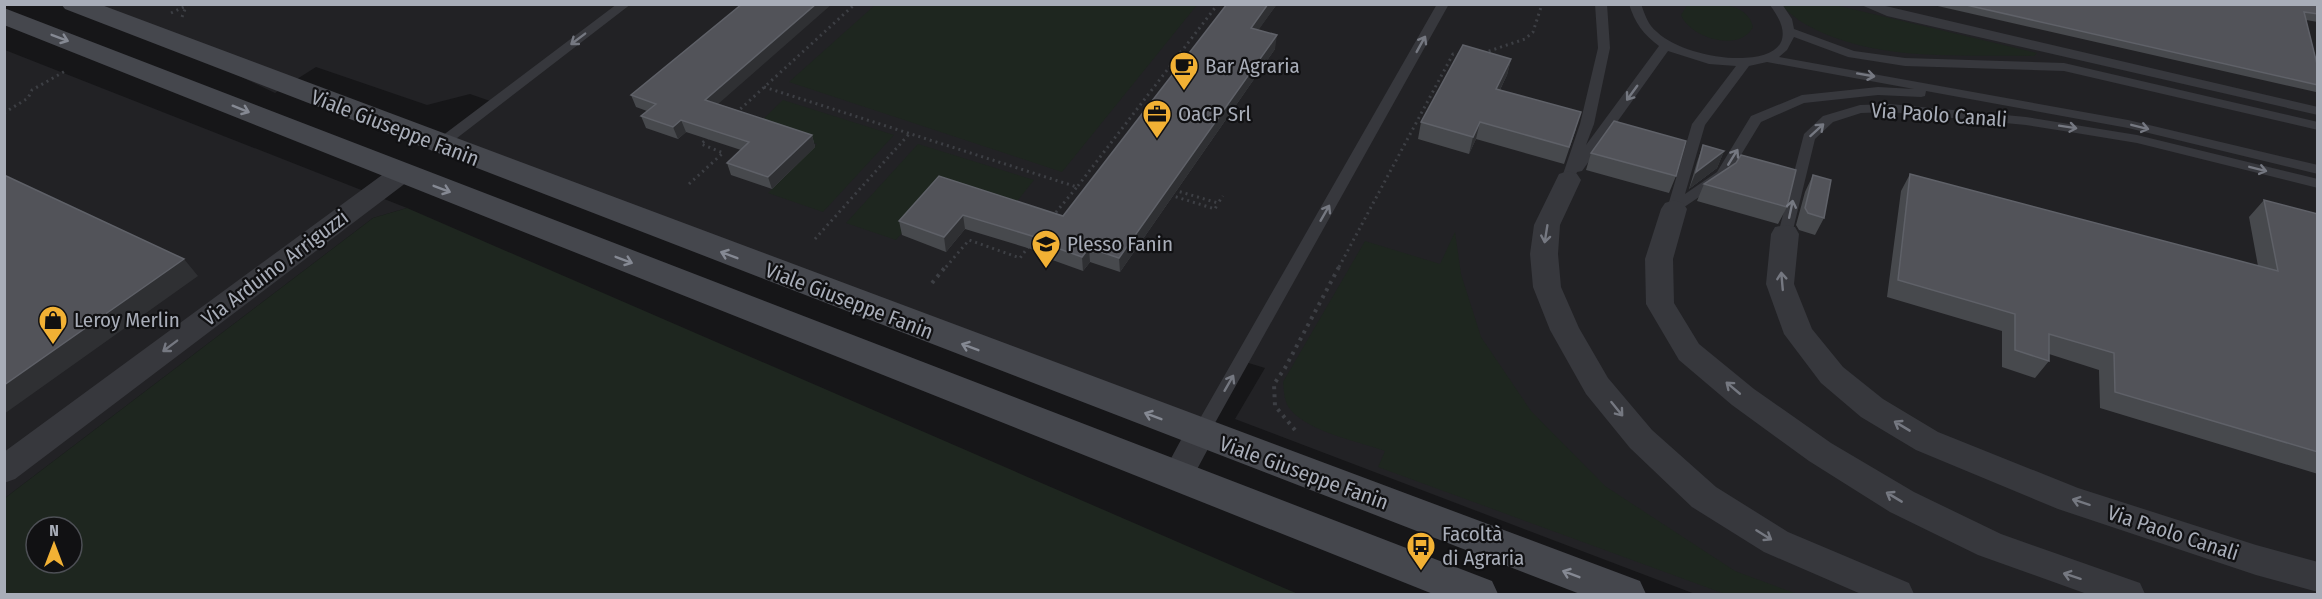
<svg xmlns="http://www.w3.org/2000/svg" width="2322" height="599" font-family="'Fira Sans Condensed',sans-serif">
	<rect width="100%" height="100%" fill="#161618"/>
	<!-- built -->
	<path fill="#222225" d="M75 5H2317V594H1695L1235 419 1265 368 1242 361 1200 434 439 145 493 102 470 94 427 105 316 67 275 93 145 31Z
		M5 50 407 208 373 218 5 498Z"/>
	<!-- green -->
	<path fill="#1e261f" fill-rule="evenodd" d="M1688 4C1709 4 1747 0 1753 27 1740 53 1690 38 1681 15Z
		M875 5V4L1197 5 1062 172 789 82Z
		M1780 5H1835L2037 53 2034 56C1958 54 1874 63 1805 24 1796 19 1788 11 1780 5Z
		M783 100 894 135 823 212 768 193 817 144 757 125Z
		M918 144 1034 180 1010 210 940 188 896 240 846 223Z
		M407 208 1187 546 1298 594H5V498L373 218ZM36 527H72V563H36Z
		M1455 232 1461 274 1481 337 1531 411 1605 486 1735 571 1797 594H1725L1378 467 1385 451C1358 441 1308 432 1290 409 1284 402 1284 391 1283 382L1365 241 1440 264Z"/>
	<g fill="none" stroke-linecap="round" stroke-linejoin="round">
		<!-- path-far1 -->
		<path stroke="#3d3f44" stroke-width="3" stroke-dasharray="2 4" stroke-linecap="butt" d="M171 13 186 6
			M182 17 187 4
			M1483 53 1525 39 1533 32 1542 4
			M764 87 1077 187 1218 4
			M4 113 28 98 32 90 67 70
			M736 113 855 4
			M689 184 723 153 701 144 710 136
			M1174 190 1218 203 1223 196
			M1170 195 1215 209 1218 203
			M1052 217 1077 187
			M815 239 910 133
			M946 267 969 240 1020 258 1029 246
			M1339 267 1453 54 1460 55"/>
		<!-- path -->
		<path stroke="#3d3f44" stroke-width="4" stroke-dasharray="3 5" stroke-linecap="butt" d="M932 283 947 265
			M1295 430 1275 406 1274 384 1285 368 1340 265"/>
		<!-- lane -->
		<path fill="#37383d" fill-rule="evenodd" d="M617 4H631L444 148H434L432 145 434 142Z
			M1437 4H1449L1206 439 1200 441 1194 439 1192 434 1194 429Z
			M1595 4H1607L1610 48 1594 124 1586 145 1659 46C1643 34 1635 23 1629 4H1641C1645 15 1648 25 1657 32 1694 67 1825 75 1769 4H1782L1792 19 1794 29 1854 51 1905 58 2064 63 2318 122V130L2064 71 1905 66 1848 57 1794 37 1787 50 1779 57 2128 120 2318 165V174L2128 128 1926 91 1925 96 1921 97 1878 95 1804 103 1761 122 1727 178 1674 214 1667 209 1692 124 1736 66 1709 64 1668 51 1582 171 1577 172 1573 183H1563L1561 180 1580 124 1598 48ZM1767 62 1914 89 1878 87 1802 95 1751 116 1717 172 1685 194 1705 125 1749 66Z
			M1859 4H1877L2318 107V115L1887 16Z
			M1890 104 2026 117 2137 135 2318 179V188L2137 143 2070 132 2026 125 1890 112 1861 113 1833 122 1815 139 1792 234 1790 238H1780L1778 234 1804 134 1823 116 1860 105Z"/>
		<!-- street -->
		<path fill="#37383d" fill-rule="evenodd" d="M402 164 411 167 415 173 411 179 15 479 4 483V452L393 167Z
			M1568 171 1577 174 1581 180 1560 225 1558 254 1561 287 1579 328 1608 378 1652 430 1716 487 1788 532 1909 583 1914 594H1861L1764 552 1692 507 1630 448 1586 394 1550 330 1533 287 1530 254 1534 225 1559 174Z
			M1674 200 1683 203 1687 209 1673 259 1674 303 1699 344 1754 389 1831 443 1914 492 2001 534 2140 583 2145 594H2087L1978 555 1890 512 1809 461 1732 405 1679 360 1646 304 1645 259 1661 209 1665 203Z
			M1785 225 1795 227 1799 234 1794 284 1812 329 1843 367 1883 399 1938 432 2078 488 2256 545 2318 562V592L2256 575 2058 509 1916 450 1861 417 1821 383 1784 334 1766 284 1771 234 1775 227Z
			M1200 421 1211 425 1216 434 1188 486 1177 490 1166 486 1161 477 1189 425Z"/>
		<!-- secondary -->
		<path fill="#45474d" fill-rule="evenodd" d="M61 4H99L1640 581 1646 594H1580L65 9Z
			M4 8 1492 581 1498 594H1433L4 25Z"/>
	</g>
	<!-- wall -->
	<path fill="#47494d" d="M1227 4H1277L1258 30 1275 49 1120 272 1090 262 1083 271 1044 257V253L965 229 946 252 902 235 899 221 939 176 1063 216Z
		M1929 4H2318V22L2306 20 2318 68V91L2316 92Z
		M1511 59 1507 75 1500 90 1576 129 1564 164 1476 139 1469 154 1418 139 1421 122Z
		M631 95 718 104 812 135 815 147 772 189 731 175 727 163 741 150 686 132 678 139 646 128 641 116 647 111 636 107Z
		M1703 145 1724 151 1717 168 1689 189 1697 162Z
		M1591 153 1676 176 1669 193 1586 170Z
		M1910 174 2258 266 2249 217 2264 200 2318 214V474L2100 408 2099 370 2049 354V361L2035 378 2002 367V331L1887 297 1901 191Z
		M1813 175 1824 218 1815 235 1799 230 1796 225 1805 192Z
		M1704 184 1787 207 1778 224 1697 201Z"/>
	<!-- shaded-wall -->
	<path fill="#2f3033" d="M816 4H832L709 112 705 100Z
		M1268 4H1277L1250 42 1251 28Z
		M1277 35 1275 49 1120 272 1119 258Z
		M1511 59 1507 75 1492 106 1496 89Z
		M681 120 686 132 678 139 673 127Z
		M1480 122 1476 139 1469 154 1473 137Z
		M812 135 815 147 772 189 768 177Z
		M1724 151 1717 168 1689 189 1696 172Z
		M963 215 965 229 946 252 944 237Z
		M1089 248 1090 262 1083 271 1082 257Z
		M184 259 198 276 4 414V385Z"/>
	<!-- building -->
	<path fill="#525359" stroke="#5f6168" stroke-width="1.5" d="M742 4H816L705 100 812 135 768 177 727 163 749 142 681 120 673 127 641 116 656 104 631 95Z
		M1227 4H1268L1251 28 1277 35 1119 258 1089 248 1082 257 1043 243 1045 240 963 215 944 237 899 221 939 176 1063 216Z
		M1962 4H2318V14L2304 12 2318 68V85Z
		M1463 45 1511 59 1496 89 1581 112 1569 147 1480 122 1473 137 1421 122Z
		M1614 121 1686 141 1676 176 1591 153Z
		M1703 145 1724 151 1696 172Z
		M1741 155 1796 170 1787 207 1704 184 1736 163Z
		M1910 174 2278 271 2264 200 2318 214V452L2115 392 2114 353 2049 334V361L2015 350V314L1898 280Z
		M4 175 184 259 4 385Z
		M1813 175 1831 180 1824 218 1808 213 1805 208Z"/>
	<!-- one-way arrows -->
	<defs><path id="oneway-shaft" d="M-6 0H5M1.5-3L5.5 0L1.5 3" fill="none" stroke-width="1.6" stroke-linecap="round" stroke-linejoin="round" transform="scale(1.5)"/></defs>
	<g stroke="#858993">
		<use href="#oneway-shaft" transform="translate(60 38) rotate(21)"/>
		<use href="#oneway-shaft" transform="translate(241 109) rotate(22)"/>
		<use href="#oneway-shaft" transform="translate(442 189) rotate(21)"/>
		<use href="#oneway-shaft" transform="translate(729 255) rotate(-159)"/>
		<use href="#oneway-shaft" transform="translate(624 260) rotate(21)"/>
		<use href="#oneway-shaft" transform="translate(970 347) rotate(-159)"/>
		<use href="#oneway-shaft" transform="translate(1153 416) rotate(-159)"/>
		<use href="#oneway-shaft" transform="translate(1571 574) rotate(-159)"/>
	</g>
	<g stroke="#757881">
		<use href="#oneway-shaft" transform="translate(578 39) rotate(143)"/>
		<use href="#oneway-shaft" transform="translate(1421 44) rotate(-61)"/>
		<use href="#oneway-shaft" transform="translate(1866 75) rotate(10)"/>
		<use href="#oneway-shaft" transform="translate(1632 93) rotate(126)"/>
		<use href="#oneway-shaft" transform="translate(2068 127) rotate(9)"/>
		<use href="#oneway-shaft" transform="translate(2140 127) rotate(14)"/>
		<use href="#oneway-shaft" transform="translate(1817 130) rotate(-42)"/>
		<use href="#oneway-shaft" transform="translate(1733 157) rotate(-58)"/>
		<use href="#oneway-shaft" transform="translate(2258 169) rotate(14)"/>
		<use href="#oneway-shaft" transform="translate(1791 209) rotate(-78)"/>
		<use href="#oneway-shaft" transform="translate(1325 213) rotate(-60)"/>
		<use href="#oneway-shaft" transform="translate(1546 234) rotate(99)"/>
		<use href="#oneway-shaft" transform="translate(1782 281) rotate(-95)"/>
		<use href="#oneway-shaft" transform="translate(170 346) rotate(143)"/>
		<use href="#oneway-shaft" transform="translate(1229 383) rotate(-60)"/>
		<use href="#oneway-shaft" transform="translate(1733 388) rotate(-140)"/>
		<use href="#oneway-shaft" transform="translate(1617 409) rotate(51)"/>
		<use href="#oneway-shaft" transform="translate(1902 426) rotate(-149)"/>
		<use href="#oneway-shaft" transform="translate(1894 497) rotate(-149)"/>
		<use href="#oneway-shaft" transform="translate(2081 502) rotate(-162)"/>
		<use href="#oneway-shaft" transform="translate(1764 535) rotate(32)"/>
		<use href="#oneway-shaft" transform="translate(2072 576) rotate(-162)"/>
	</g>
	<!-- icons -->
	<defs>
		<g id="cafe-pin" transform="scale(1.5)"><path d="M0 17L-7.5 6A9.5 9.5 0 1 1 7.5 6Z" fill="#f2b134" stroke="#111113"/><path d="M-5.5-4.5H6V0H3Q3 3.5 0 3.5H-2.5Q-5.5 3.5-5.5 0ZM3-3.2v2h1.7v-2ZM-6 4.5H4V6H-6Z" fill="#111"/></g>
		<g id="office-pin" transform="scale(1.5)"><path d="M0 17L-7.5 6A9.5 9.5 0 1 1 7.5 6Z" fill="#f2b134" stroke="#111113"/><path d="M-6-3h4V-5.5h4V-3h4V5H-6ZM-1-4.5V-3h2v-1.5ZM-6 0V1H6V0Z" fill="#111"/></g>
		<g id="university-pin" transform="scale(1.5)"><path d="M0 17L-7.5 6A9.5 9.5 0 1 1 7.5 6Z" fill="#f2b134" stroke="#111113"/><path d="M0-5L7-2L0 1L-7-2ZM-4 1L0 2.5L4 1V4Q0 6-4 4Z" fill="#111"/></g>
		<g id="shop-pin" transform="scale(1.5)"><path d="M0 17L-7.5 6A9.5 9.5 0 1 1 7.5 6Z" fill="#f2b134" stroke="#111113"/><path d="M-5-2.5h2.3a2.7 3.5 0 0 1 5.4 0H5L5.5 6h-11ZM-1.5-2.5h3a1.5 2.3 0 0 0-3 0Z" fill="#111"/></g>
		<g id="bus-pin" transform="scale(1.5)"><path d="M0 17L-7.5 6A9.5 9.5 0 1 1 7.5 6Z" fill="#f2b134" stroke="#111113"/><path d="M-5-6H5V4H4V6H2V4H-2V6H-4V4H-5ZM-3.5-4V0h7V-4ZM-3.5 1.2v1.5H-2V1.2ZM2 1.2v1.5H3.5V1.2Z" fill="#111"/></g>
	</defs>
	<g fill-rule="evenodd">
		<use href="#cafe-pin" x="1184" y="66"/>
		<use href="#office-pin" x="1157" y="114"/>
		<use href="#university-pin" x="1046" y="244"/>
		<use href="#shop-pin" x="53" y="320"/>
		<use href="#bus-pin" x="1421" y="546"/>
	</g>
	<g text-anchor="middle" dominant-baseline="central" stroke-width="4.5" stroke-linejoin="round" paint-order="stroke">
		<!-- poi labels -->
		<g font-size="21" fill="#a8adb8" stroke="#111113" text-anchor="start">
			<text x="1205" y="66">Bar Agraria</text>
			<text x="1178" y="114">OaCP Srl</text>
			<text x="1067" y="244">Plesso Fanin</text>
			<text x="74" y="320">Leroy Merlin</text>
			<text x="1442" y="534">Facoltà<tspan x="1442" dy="24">di Agraria</tspan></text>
		</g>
		<!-- street labels -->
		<g font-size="21" fill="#a8adb8" stroke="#111113">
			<text transform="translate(1939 115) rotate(4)">Via Paolo Canali</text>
			<text transform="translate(395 128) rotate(21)">Viale Giuseppe Fanin</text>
			<text transform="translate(275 268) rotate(-37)">Via Arduino Arriguzzi</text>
			<text transform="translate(849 301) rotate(21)">Viale Giuseppe Fanin</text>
			<text transform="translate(1304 473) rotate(20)">Viale Giuseppe Fanin</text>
			<text transform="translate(2173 533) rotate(18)">Via Paolo Canali</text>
		</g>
	</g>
	<!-- border -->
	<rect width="2322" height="599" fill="none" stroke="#a8adb8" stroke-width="12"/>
	<!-- north arrow -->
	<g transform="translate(54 545)"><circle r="28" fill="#111113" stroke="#4d4f55" stroke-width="1.5"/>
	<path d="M0-4.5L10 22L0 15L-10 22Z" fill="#f2b134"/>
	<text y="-9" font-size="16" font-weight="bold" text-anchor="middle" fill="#a8adb8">N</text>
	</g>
</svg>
